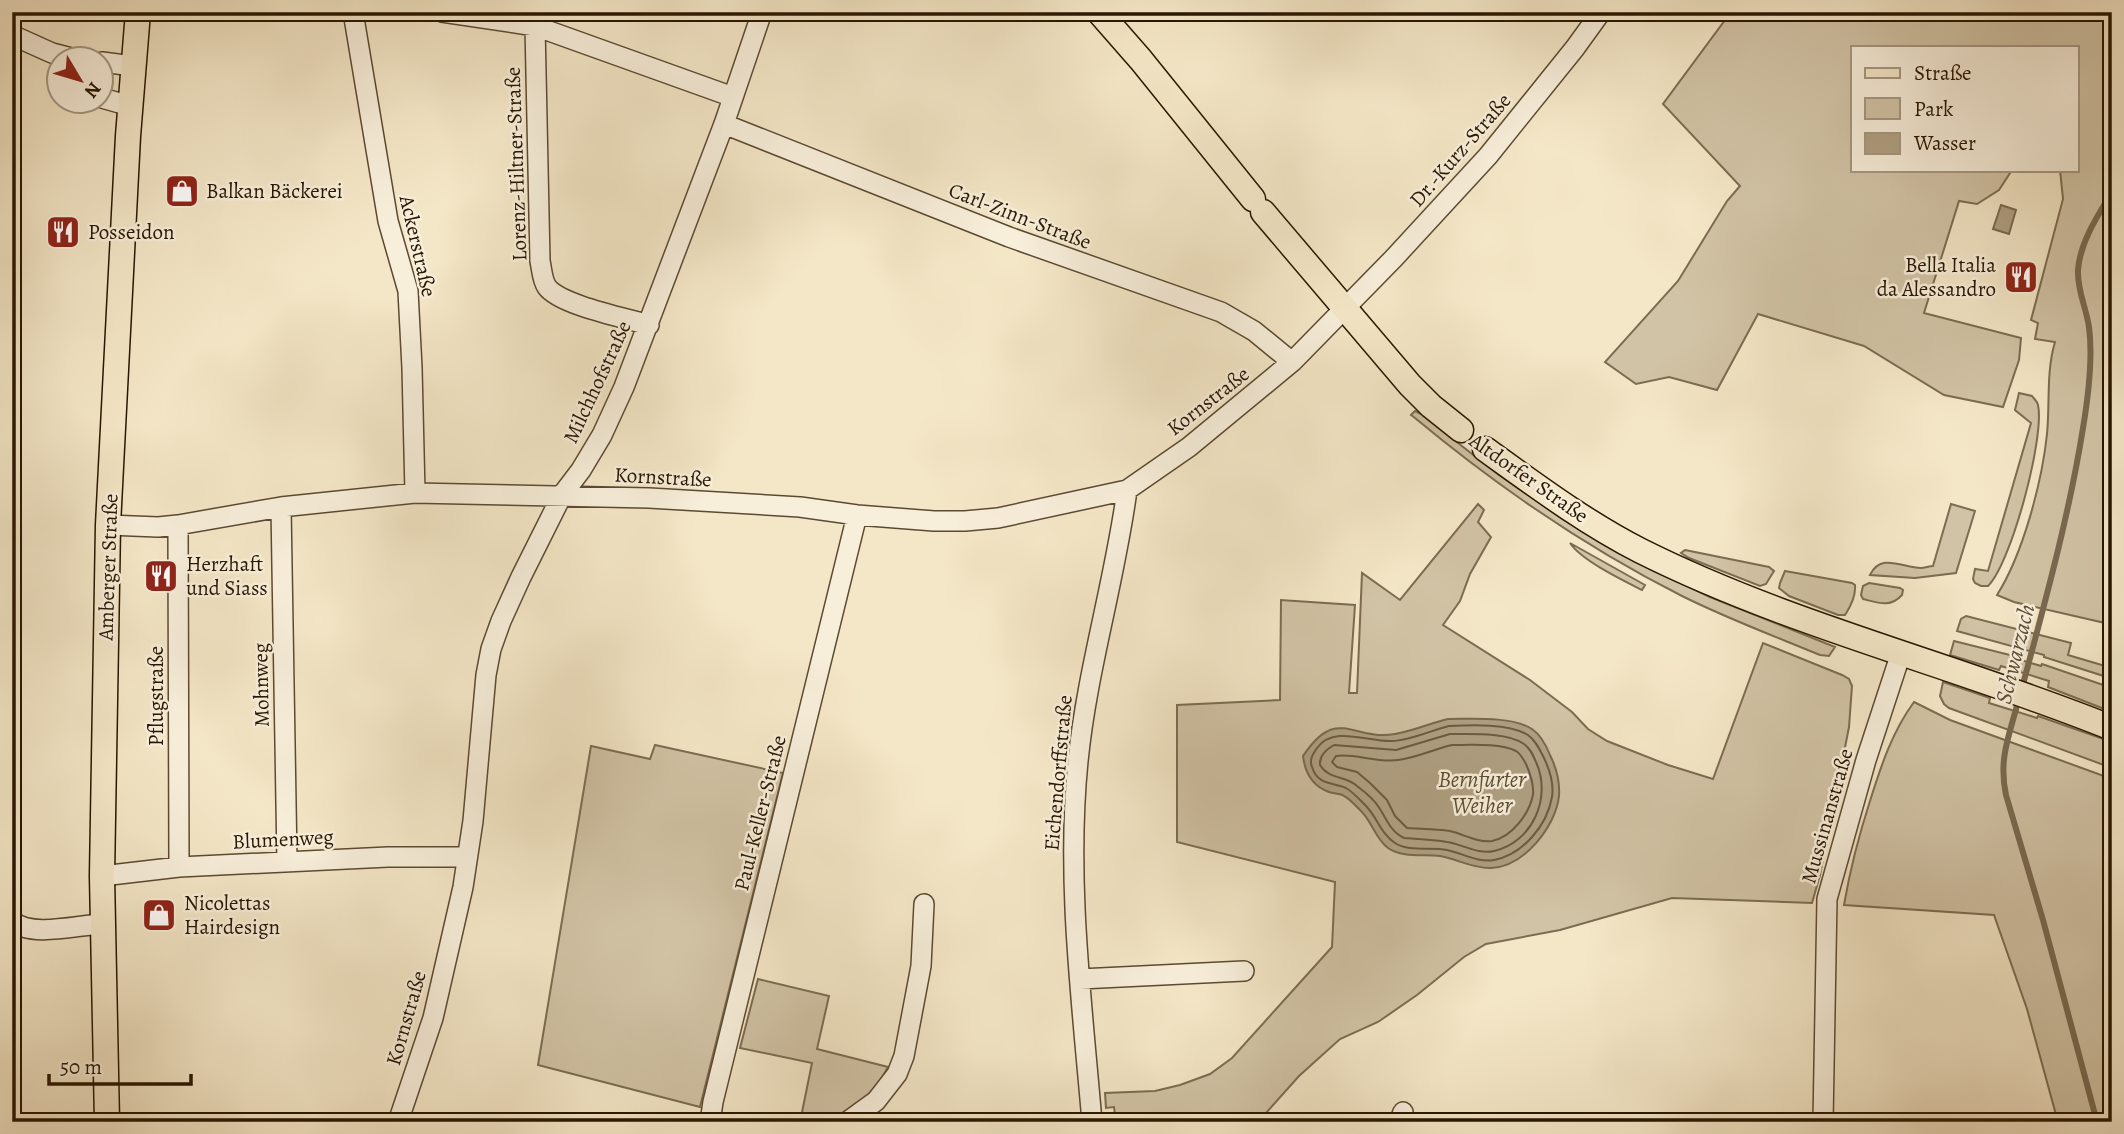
<svg xmlns="http://www.w3.org/2000/svg" width="2124" height="1134" font-family="Alegreya,serif">
	<rect width="100%" height="100%" fill="#f4e7c7"/>
	<filter id="stains"><feTurbulence type="fractalNoise" baseFrequency=".00286" numOctaves="4"/><feColorMatrix values="0 0 0 0 .2 0 0 0 0 .09 0 0 0 0 .02 0 0 0 .5 -.17"/></filter>
	<radialGradient id="worn" r=".72"><stop offset=".6" stop-color="#630" stop-opacity="0"/><stop offset="1" stop-color="#630" stop-opacity=".3"/></radialGradient>
	<!-- green -->
	<path fill="#d1c3a5" stroke="#7c6c52" stroke-width="2" d="M1731 12H2112V587L2105 623 2014 602 1997 595C2023 554 2042 482 2047 434 2050 404 2046 372 2055 342L2035 339 2038 323 2031 320 2063 199 2060 170H2077V47H1853V170H2012L1999 190 1977 204 1959 201 1924 313 2021 338 2019 360 2003 407 1944 395 1864 346 1758 314 1717 390 1669 377 1636 384 1605 362 1678 281 1727 201 1740 186 1663 104Z
		M2019 393 2032 396C2035 400 2037 401 2038 405 2045 437 2011 564 1988 586H1981L1975 583 1973 579 1975 569 1988 571 2031 423 2015 410Z
		M1415 411 1421 414 1499 475 1566 521 1662 574 1710 597 1835 647 1829 656 1820 655C1774 636 1726 618 1682 596 1585 547 1498 487 1415 418L1411 415Z
		M1478 504 1484 510 1478 522 1491 537 1470 574 1460 601 1443 625 1530 680 1572 712 1588 729 1607 741 1668 765 1713 779 1763 643 1842 675 1849 679 1852 686 1849 727 1820 875 1812 903 1672 898 1560 930 1486 944 1464 957 1417 995 1378 1022 1340 1039 1299 1076 1258 1122H1116L1114 1107 1106 1108 1105 1093 1155 1091 1180 1085 1210 1074 1232 1058 1332 947 1335 882 1177 842V705L1280 700 1281 600 1355 605 1349 693H1357L1362 573 1400 600Z
		M1951 504 1975 511 1956 573 1915 578 1870 575C1881 552 1903 568 1921 568 1925 568 1929 566 1933 566Z
		M1570 543 1645 585 1642 590C1622 580 1581 560 1570 543Z
		M1685 550 1769 567 1774 571 1766 584 1760 586 1689 558 1681 553Z
		M1785 571 1852 583 1855 585C1856 596 1851 606 1845 615H1838L1789 596 1779 588 1780 583Z
		M1869 583 1900 588 1903 590 1902 595C1890 608 1879 603 1863 599L1861 595 1863 586Z
		M1966 616 2071 643 2068 655 2112 668V676L2110 678 2044 657V655L1957 631 1961 619Z
		M1954 641 2014 656V658L2041 666 2042 664 2112 688V712L2048 687 2049 681 2001 666 1999 670 1950 655Z
		M1943 682 1990 698 1989 703 2037 718 2038 716 2112 742V768L1949 708 1944 704 1940 696Z
		M1914 702 1950 720 2112 779V1122H2058L2027 1009 1994 915 1844 905C1850 870 1859 835 1870 801 1881 766 1892 732 1914 702Z
		M655 745 783 773 700 1107 538 1065 591 746 650 759Z
		M758 979 829 996 817 1049 888 1067C876 1090 854 1114 827 1121 819 1123 808 1122 800 1122L812 1063 740 1048Z"/>
	<!-- water -->
	<path fill="#afa083" stroke="#79694f" stroke-width="2" d="M2001 205 2016 210 2009 234 1993 229Z
		M1448 719C1471 719 1512 716 1532 729 1541 735 1546 745 1550 755 1556 767 1560 781 1559 796 1556 826 1524 867 1491 868 1474 869 1457 859 1440 856 1424 854 1402 858 1388 848 1375 838 1372 821 1360 810 1355 805 1350 799 1344 796 1340 793 1334 794 1329 792 1312 786 1305 773 1303 756 1337 705 1351 741 1395 734 1413 731 1431 723 1448 719Z"/>
	<g fill="none" stroke-linecap="round" stroke-linejoin="round">
		<!-- shore -->
		<path stroke="#6c5b42" stroke-width="2" d="M1449 726C1470 725 1509 723 1528 735 1535 740 1539 748 1543 756 1549 768 1554 784 1552 797 1547 826 1522 855 1494 860 1478 863 1462 853 1447 850 1431 847 1408 852 1395 843 1381 834 1377 817 1366 806 1360 800 1353 792 1346 788 1333 782 1318 786 1312 767 1309 759 1313 754 1317 748 1334 725 1367 742 1392 741 1409 741 1432 730 1449 726Z
			M1450 734C1470 734 1508 732 1524 744 1530 748 1533 755 1536 762 1552 797 1533 842 1494 851 1478 855 1462 844 1447 842 1432 839 1418 839 1404 838 1391 832 1387 820 1380 809 1375 800 1365 792 1357 786 1345 775 1329 780 1320 765 1319 756 1327 749 1334 745L1396 750Z
			M1452 745C1470 745 1500 743 1516 751 1521 754 1523 759 1526 764 1530 773 1534 785 1533 795 1529 814 1512 837 1492 841 1478 843 1463 834 1450 831 1435 829 1421 829 1407 828L1395 816 1387 800 1370 783 1357 772 1337 767 1332 762 1336 756C1354 753 1377 763 1398 760 1416 758 1434 749 1452 745Z"/>
		<!-- stream -->
		<path stroke="#79694f" stroke-width="6" d="M2022 688C2045 602 2069 516 2083 428 2088 398 2093 357 2089 327 2086 307 2077 290 2078 270 2080 242 2098 215 2112 192
			M2019 698C2010 734 1998 758 2006 795L2043 920 2097 1122"/>
		<!-- minor casing -->
		<g stroke="#5b4a32" stroke-width="22">
			<path id="minor" d="M353 12 388 221 408 291 412 368 415 493
				M442 12 535 26 733 97
				M538 12 535 26 540 261C542 270 542 280 547 287 560 305 626 318 649 325
				M12 35 52 53 79 60
				M102 62 133 66
				M102 98 130 106
				M724 124 1009 237 1221 312 1254 331 1292 362
				M281 507 287 862
				M108 525 158 527 178 525 281 507 415 493 649 498 800 507 857 515 934 521H965L998 518 1127 490 1189 447 1292 362 1394 258 1488 156 1575 48 1601 12
				M178 525 179 867
				M102 876 179 867 388 857H467
				M12 921C32 938 77 925 102 924
				M1080 979 1244 971
				M398 1122 433 1018 463 887 473 821 486 675 491 649 501 621 521 577 562 495 581 470 602 435 624 387 724 124 762 12
				M710 1122 713 1102 857 515
				M847 1122 876 1101 897 1074 904 1056 921 966 924 904
				M1092 1122C1082 1002 1066 881 1078 761 1087 670 1115 581 1127 490
				M1399 1122 1403 1112
				M1823 1122 1827 899 1866 760 1901 653"/>
		</g>
		<!-- major casing -->
		<g stroke="#281600" stroke-width="27">
			<path id="major" d="M1099 12 1141 60 1253 199
				M1263 212 1410 385 1431 406 1461 430
				M1485 449C1535 485 1586 523 1641 551 1791 626 1956 665 2112 728
				M107 1122 102 876 108 525 128 136 138 12"/>
		</g>
		<!-- minor -->
		<use href="#minor" stroke="#f8efdb" stroke-width="19"/>
		<!-- major -->
		<use href="#major" stroke="#f4e7c7" stroke-width="24"/>
	</g>
	<!-- icons -->
	<defs>
		<g id="shop-square" transform="scale(1.75)"><rect x="-9" y="-9" width="18" height="18" rx="4" fill="#8f2418" stroke="#f8efdb"/><path d="M-5-2.5h2.3a2.7 3.5 0 0 1 5.4 0H5L5.5 6h-11ZM-1.5-2.5h3a1.5 2.3 0 0 0-3 0Z" fill="#fff"/></g>
		<g id="restaurant-square" transform="scale(1.75)"><rect x="-9" y="-9" width="18" height="18" rx="4" fill="#8f2418" stroke="#f8efdb"/><path d="M-5-6h1v4h1v-4h1v4h1v-4h1v5L-1.5 .5V6h-2V.5L-5-1ZM5-6V6H3V1.5H1.5Q1.5-4 5-6Z" fill="#fff"/></g>
	</defs>
	<g fill-rule="evenodd">
		<use href="#shop-square" x="182" y="191"/>
		<use href="#restaurant-square" x="63" y="232"/>
		<use href="#restaurant-square" x="2021" y="277"/>
		<use href="#restaurant-square" x="161" y="576"/>
		<use href="#shop-square" x="159" y="915"/>
	</g>
	<g text-anchor="middle" dominant-baseline="central" stroke-width="5" stroke-linejoin="round" paint-order="stroke">
		<!-- street labels -->
		<g font-size="21" fill="#281600" stroke="#f8efdb">
			<text transform="translate(1460 150) rotate(-49)">Dr.-Kurz-Straße</text>
			<text transform="translate(516 164) rotate(-92)">Lorenz-Hiltner-Straße</text>
			<text transform="translate(1020 216) rotate(21)">Carl-Zinn-Straße</text>
			<text transform="translate(418 246) rotate(77)">Ackerstraße</text>
			<text transform="translate(597 382) rotate(-65)">Milchhofstraße</text>
			<text transform="translate(1208 401) rotate(-38)">Kornstraße</text>
			<text transform="translate(663 477) rotate(3)">Kornstraße</text>
			<text transform="translate(1529 478) rotate(35)">Altdorfer Straße</text>
			<text transform="translate(108 567) rotate(-88)">Amberger Straße</text>
			<text transform="translate(261 685) rotate(-91)">Mohnweg</text>
			<text transform="translate(156 696) rotate(-90)">Pflugstraße</text>
			<text transform="translate(1058 773) rotate(-85)">Eichendorffstraße</text>
			<text transform="translate(760 813) rotate(-76)">Paul-Keller-Straße</text>
			<text transform="translate(1827 816) rotate(-74)">Mussinanstraße</text>
			<text transform="translate(283 839) rotate(-3)">Blumenweg</text>
			<text transform="translate(406 1018) rotate(-74)">Kornstraße</text>
		</g>
		<!-- poi labels -->
		<g font-size="21" fill="#281600" stroke="#f8efdb" text-anchor="start">
			<text x="206" y="191">Balkan Bäckerei</text>
			<text x="88" y="232">Posseidon</text>
			<text x="1996" y="265" text-anchor="end">Bella Italia<tspan x="1996" dy="24">da Alessandro</tspan></text>
			<text x="186" y="564">Herzhaft<tspan x="186" dy="24">und Siass</tspan></text>
			<text x="184" y="903">Nicolettas<tspan x="184" dy="24">Hairdesign</tspan></text>
		</g>
		<!-- water labels -->
		<g font-size="23" font-style="italic" fill="#5e4d34" stroke="#f8efdb">
			<text transform="translate(2015 654) rotate(-76)">Schwarzach</text>
			<text x="1482" y="779">Bernfurter<tspan x="1482" dy="26">Weiher</tspan></text>
		</g>
	</g>
	<!-- margin -->
	<rect width="2124" height="1134" fill="none" stroke="#f4e7c7" stroke-width="42"/>
	<rect x="14" y="14" width="2096" height="1106" fill="none" stroke="#281600" stroke-width="3.5"/>
	<rect x="21" y="21" width="2082" height="1092" fill="none" stroke="#281600" stroke-width="2"/>
	<!-- legend -->
	<rect x="1851" y="46" width="228" height="126" fill="#f8efdb" stroke="#a59883" stroke-width="2"/>
	<rect x="1865" y="68" width="35" height="10" fill="#f4e7c7" stroke="#a59883" stroke-width="2"/>
	<text x="1914" y="80" font-size="21" fill="#281600">Straße</text>
	<rect x="1865" y="98" width="35" height="21" fill="#d1c3a5" stroke="#a59883" stroke-width="2"/>
	<text x="1914" y="116" font-size="21" fill="#281600">Park</text>
	<rect x="1865" y="133" width="35" height="21" fill="#afa083" stroke="#a59883" stroke-width="2"/>
	<text x="1914" y="150" font-size="21" fill="#281600">Wasser</text>
	<!-- north arrow -->
	<g transform="translate(80 80) rotate(128)"><circle r="33" fill="#f8efdb" stroke="#a59883" stroke-width="2"/>
	<path d="M0-5L12 26L0 18L-12 26Z" fill="#8f2418"/>
	<text y="-10" font-size="19" font-weight="bold" text-anchor="middle" fill="#281600">N</text>
	</g>
	<!-- scale -->
	<path d="M49 1074v10h142v-10" fill="none" stroke="#281600" stroke-width="3.5"/>
	<text x="60" y="1074" font-size="21" fill="#281600" stroke="#f8efdb" stroke-width="5" paint-order="stroke">50 m</text>
	<rect width="100%" height="100%" filter="url(#stains)"/>
	<rect width="100%" height="100%" fill="url(#worn)"/>
</svg>
